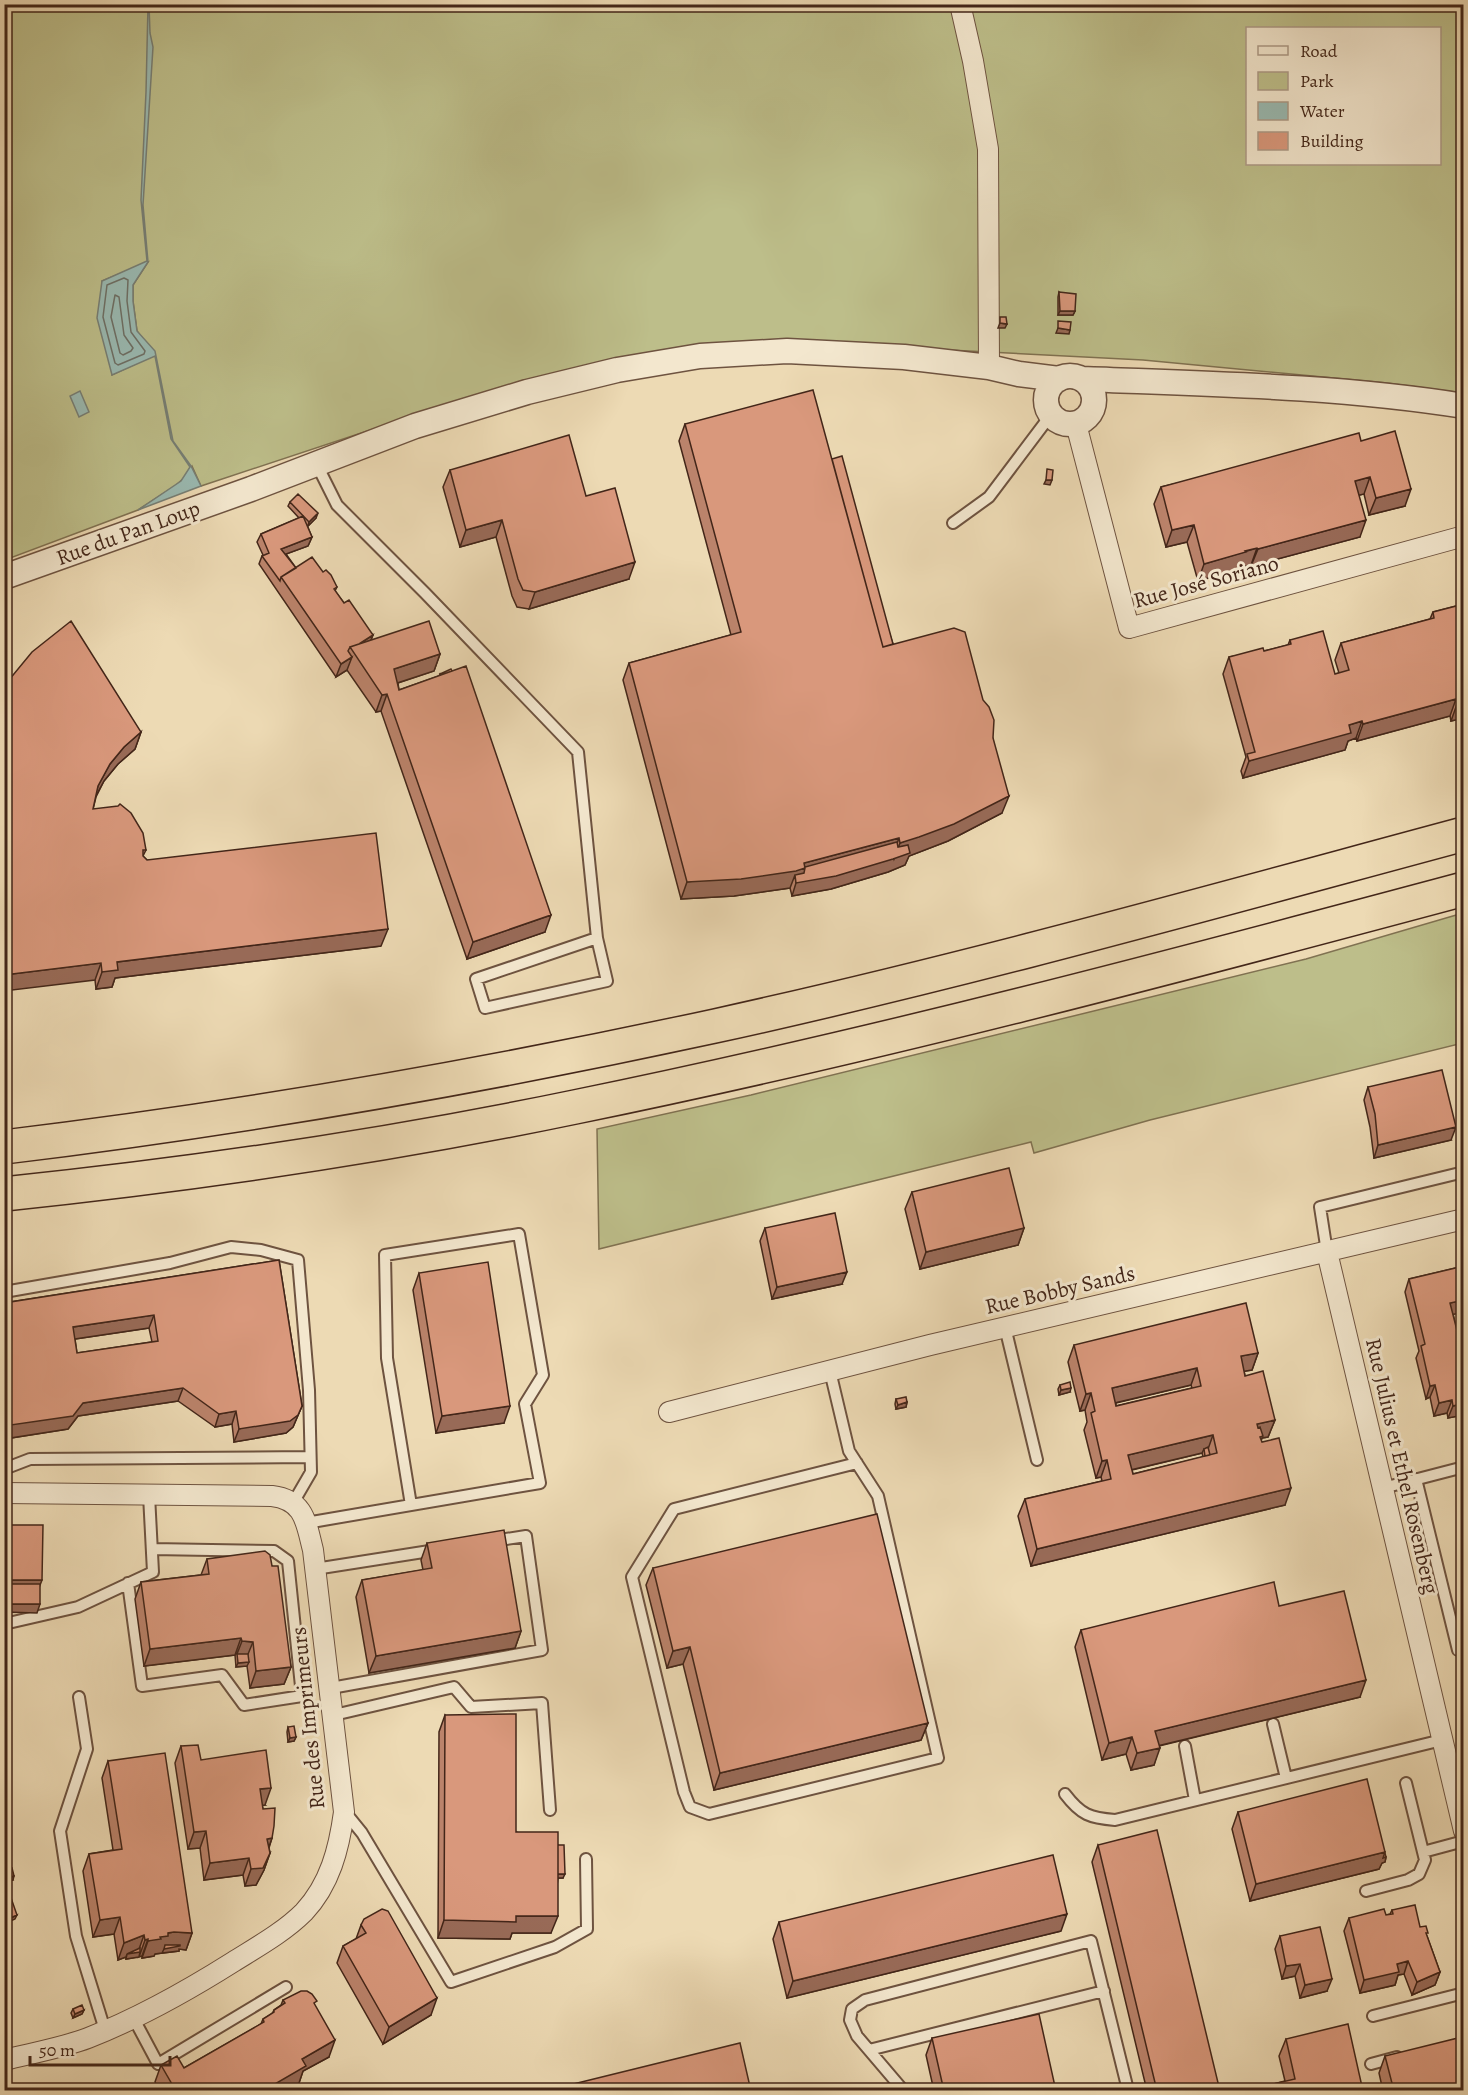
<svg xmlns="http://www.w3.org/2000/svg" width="1468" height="2095" font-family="Alegreya,serif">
	<rect width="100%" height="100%" fill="#eddab4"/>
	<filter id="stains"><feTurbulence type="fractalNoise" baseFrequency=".00333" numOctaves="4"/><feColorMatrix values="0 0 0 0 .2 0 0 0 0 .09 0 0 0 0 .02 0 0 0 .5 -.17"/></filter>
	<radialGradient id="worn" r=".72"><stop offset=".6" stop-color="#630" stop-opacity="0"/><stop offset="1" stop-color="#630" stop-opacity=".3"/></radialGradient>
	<!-- green -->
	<path fill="#bdbe8a" stroke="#807252" stroke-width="1.5" fill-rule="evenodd" d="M5 5H1463V393L1387 383 1143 360 890 347 664 355 488 391 201 486 192 466 185 477 175 486 138 510 5 560ZM1248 28H1440V164H1248ZM148 262 133 285V301L137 331 155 355 112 375 102 281Z
		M1463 913V1043L1150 1120 1034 1153 1031 1142 599 1249 597 1129 751 1095 1306 959Z"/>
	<!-- water -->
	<path fill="#9abab2" stroke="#777f75" stroke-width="1.5" d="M148 5H149L150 33 153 47 143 205 148 262 133 285V301L137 331 155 351 173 441 191 466 201 486 138 510 181 481 190 467 171 439 155 356 112 375 97 318 102 281 147 261 141 200 146 92Z
		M80 391 89 412 79 417 70 396Z"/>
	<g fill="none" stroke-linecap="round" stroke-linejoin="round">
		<!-- shore -->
		<path stroke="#6e7066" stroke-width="1.5" d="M124 278 128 280 127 301 131 332 145 351 144 354 118 365 115 363 103 317 107 285Z
			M115 295 119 297 124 335 133 348 131 351 123 355 120 353 111 317Z"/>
		<!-- service casing -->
		<g stroke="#6e5340" stroke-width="14">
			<path id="service" d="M316 463 337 505 425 593 578 752 597 938 476 979 485 1008 607 981 597 938
				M953 523 989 497 1050 416
				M1327 1252 1320 1207 1464 1172
				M4 1292 170 1263 231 1247 261 1250 298 1260 309 1390 311 1472 293 1503
				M1005 1327 1037 1460
				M830 1371 849 1451 878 1496 938 1758 709 1814 690 1807 684 1792 632 1577 674 1509 857 1463
				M4 1469 30 1459 310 1457
				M1416 1479 1458 1650 1464 1649
				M1383 1488 1464 1467
				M306 1523 540 1483 525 1404 543 1375 519 1234 385 1255 387 1358 411 1505
				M315 1569 436 1550
				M128 1583 142 1686 222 1675 244 1705 302 1696 288 1561 274 1551 152 1549
				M4 1624 78 1607 153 1572 149 1495
				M331 1688 542 1650 526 1536 493 1541
				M79 1697 87 1749 60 1831 76 1936 105 2030
				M334 1715 454 1687 471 1707 542 1703 550 1810
				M1273 1724 1286 1778
				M1185 1746 1195 1800
				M1448 1766 1464 1762
				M1065 1794C1081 1815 1090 1818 1115 1820L1442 1740
				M345 1812 362 1833 451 1982 555 1947 587 1929 586 1859
				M1423 1852 1464 1841
				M1366 1891 1408 1880 1419 1874 1425 1860 1406 1783
				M1373 2016 1464 1993
				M134 2019 158 2064 286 1987
				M869 2050 1104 1991
				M1371 2064 1397 2057
				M903 2090 857 2036 850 2020 852 2009 865 2000 1091 1941 1128 2090"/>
		</g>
		<!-- minor casing -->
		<g stroke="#6e5340" stroke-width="22">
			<path id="minor" d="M960 4 973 61 988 149 989 367
				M1076 424 1129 628 1464 536
				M1327 1252 1464 1831
				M669 1412 930 1345 1464 1219
				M4 1493 272 1496C305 1500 306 1523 313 1550L344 1812C339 1849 330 1884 304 1912 284 1932 257 1947 233 1962 187 1991 139 2018 88 2038 62 2048 32 2053 4 2060"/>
		</g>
		<!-- tertiary casing -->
		<g stroke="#6e5340" stroke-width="27">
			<path id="tertiary" d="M1046 400a24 24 0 1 1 48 0a24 24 0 1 1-48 0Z
				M1083 379C1210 384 1338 386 1464 406
				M4 577 251 489 415 426 527 392 617 370 700 356 787 351 904 357 989 367 1019 374 1059 379"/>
		</g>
		<!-- trunk casing -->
		<g stroke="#432619" stroke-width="36">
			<path id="trunk" d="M4 1147C243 1118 480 1077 715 1026 966 971 1215 901 1464 834
				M4 1194C196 1174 387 1146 575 1107 874 1046 1169 968 1464 889"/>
		</g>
		<!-- service -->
		<use href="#service" stroke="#f3e7ce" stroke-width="10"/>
		<!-- minor -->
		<use href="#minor" stroke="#f3e7ce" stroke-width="20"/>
		<!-- tertiary -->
		<use href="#tertiary" stroke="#f3e7ce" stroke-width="24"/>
		<!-- trunk -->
		<use href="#trunk" stroke="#eddab4" stroke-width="33"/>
	</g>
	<!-- wall -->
	<path fill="#bb836b" stroke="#432619" stroke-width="1.5" fill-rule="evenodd" d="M1059 292 1075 311 1073 315H1058V297Z
		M685 424 832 459 893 644 993 738 1002 813 948 841 909 856 905 865 888 872 831 889 792 896 790 888 734 896 681 899 623 680 629 663 731 635 679 441Z
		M1361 441 1405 506 1369 515 1364 494 1359 495 1360 537 1251 566V565L1240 567 1239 569 1198 581 1187 542 1166 547 1154 504 1161 487Z
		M450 470 586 496 629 579 529 609 517 607 512 596 496 537 460 547 443 487Z
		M290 502 316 518 308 526 307 525 312 537 308 546 286 554 296 568 323 572 337 587 335 591 344 603 373 635 371 640 440 654 434 671 398 683 399 690 439 676 440 674 545 932 467 959 381 711 376 712 347 670 336 677 259 564 262 556 263 555 257 542 261 534 299 518 288 506Z
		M1464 604V718L1451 721 1450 716 1357 741 1356 738 1348 741 1345 750 1243 778 1241 771 1246 757 1223 674 1229 657 1264 651 1288 645 1290 640 1335 674 1339 673 1335 660 1341 643 1430 619 1433 612Z
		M4 686 141 732 135 749 118 764 104 781 96 797 93 809 146 850 143 856 147 860 381 946 115 978 112 987 96 989 95 980Z
		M1368 1087 1451 1140 1374 1158 1370 1127 1364 1100Z
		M912 1192 1024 1228 1018 1245 920 1269 905 1209Z
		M765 1228 842 1284 772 1299 760 1241Z
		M279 1260 302 1406 293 1427 286 1433 234 1442 232 1424 215 1427 178 1401 78 1416 68 1429 4 1439V1303ZM149 1328 152 1342 77 1353 75 1339Z
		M1464 1266V1312L1453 1314 1464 1358V1415L1448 1418 1447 1413 1434 1416 1430 1397 1426 1399 1416 1358 1419 1351 1405 1292 1409 1279Z
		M419 1273 504 1423 436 1433 413 1290Z
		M1074 1345 1258 1353 1252 1370 1244 1371 1245 1376 1275 1420 1268 1437 1262 1438 1261 1441 1285 1505 1031 1566 1018 1516 1025 1499 1102 1481 1101 1477 1096 1478 1084 1430 1087 1422 1085 1410 1080 1411 1068 1362ZM1191 1385 1192 1388 1116 1406V1403ZM1202 1453 1203 1457 1133 1474 1132 1470Z
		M1060 1385 1070 1392 1059 1395 1058 1389Z
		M896 1399 907 1402 906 1407 896 1409 895 1404Z
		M427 1543 521 1631 515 1648 369 1673 356 1597 362 1580 423 1570 421 1560Z
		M207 1559 272 1566 291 1667 284 1684 250 1688 247 1666 236 1667 235 1655 144 1666 135 1599 141 1582 201 1575Z
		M653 1568 928 1723 921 1740 714 1790 683 1664 667 1668 646 1585Z
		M1279 1606 1360 1697 1159 1746 1154 1765 1131 1770 1126 1754 1102 1760 1075 1647 1081 1630Z
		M445 1715 516 1832 558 1845 563 1878H558L551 1933H512L510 1939 438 1938 439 1732Z
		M288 1727 296 1737 294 1741 288 1742 287 1732Z
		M181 1746 265 1805H262L263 1809 272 1838 269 1848 270 1853 264 1870 256 1885 245 1886 243 1875 204 1880 200 1848 188 1849 175 1763Z
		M108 1761 192 1933 186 1950 179 1949V1951L155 1954 154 1956 142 1958V1956L126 1959V1957L118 1960 114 1934 93 1937 83 1871 89 1854 113 1850 102 1778Z
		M1238 1812 1385 1853 1386 1857 1385 1862 1382 1863 1379 1869 1250 1901 1232 1829Z
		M1098 1845 1220 2091H1147L1092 1862Z
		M4 1871 13 1880 5 1883Z
		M1392 1910 1420 1927 1427 1936 1440 1972 1435 1985 1412 1995 1404 1974 1398 1975 1395 1985 1360 1993 1344 1931 1349 1918 1386 1915 1390 1914Z
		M779 1922 1061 1931 787 1998 773 1939Z
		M361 1925 431 2015 383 2044 337 1963 343 1946 356 1939Z
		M1280 1936 1327 1991 1300 1998 1295 1976 1282 1979 1275 1949Z
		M283 2000 315 2006 329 2057 303 2071 299 2083 286 2091H160L155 2082 161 2065 184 2068 261 2024 263 2019 272 2014 274 2010 281 2005Z
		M73 2009 84 2010 82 2014 73 2018 71 2013Z
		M932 2038 1056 2091H934L926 2055Z
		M1286 2039 1363 2091H1271L1273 2084 1285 2081 1279 2056Z
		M1385 2056 1464 2091H1383L1379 2073Z"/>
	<!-- shaded-wall -->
	<path fill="#986a57" stroke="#432619" stroke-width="1.5" d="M1060 311H1075L1073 315H1058Z
		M1000 323 1007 324 1005 328H998Z
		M1058 328 1070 330 1069 334 1056 333Z
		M1370 477 1364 494 1349 498 1355 481Z
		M1046 480H1052L1050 485 1044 484Z
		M1411 489 1405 506 1369 515 1376 498Z
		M318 513 316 518 308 526 309 522Z
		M502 520 496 537 460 547 466 530Z
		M1366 520 1360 537 1251 566 1258 549Z
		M1194 525 1187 542 1166 547 1172 530Z
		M312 537 308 546 278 557 281 549Z
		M1257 548 1251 565 1240 567 1239 569 1198 581 1204 564Z
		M635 562 629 579 529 609 535 592Z
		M373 635 368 647 351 649Z
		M440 654 434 671 388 686 394 669Z
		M352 657 347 670 336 677 341 664Z
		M387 694 381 711 376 712 382 695Z
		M1456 699 1450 716 1357 741 1363 724Z
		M1464 702V718L1451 721 1457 704Z
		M1362 721 1356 738 1348 741 1345 750 1243 778 1249 761 1349 725Z
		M141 732 135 749 118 764 104 781 92 803 98 786 110 764 124 747Z
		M1009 796 1002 813 948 841 909 856 905 865 888 872 831 889 792 896 796 883 795 875 790 888 734 896 681 899 687 882 804 863 899 838 893 855 894 859 900 843Z
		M551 915 545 932 467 959 473 942Z
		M388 929 381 946 115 978 112 987 96 989 102 972 117 962Z
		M101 963 95 980 4 991V975Z
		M1456 1127 1451 1140 1374 1158 1378 1145Z
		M1024 1228 1018 1245 920 1269 926 1252Z
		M847 1272 842 1284 772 1299 777 1287Z
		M1464 1300V1312L1446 1316 1450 1303Z
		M154 1315 149 1328 68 1340 73 1327Z
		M1258 1353 1252 1370 1234 1373 1241 1356Z
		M1197 1368 1191 1385 1106 1405 1112 1388Z
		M1435 1385 1430 1397 1426 1399 1430 1386Z
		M183 1388 178 1401 78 1416 68 1429 4 1439V1426L83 1403Z
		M1071 1388 1070 1392 1059 1395 1061 1390Z
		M1091 1393 1085 1410 1080 1411 1086 1394Z
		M1452 1400 1447 1413 1434 1416 1439 1403Z
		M907 1402 906 1407 896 1409 898 1405Z
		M1464 1403V1415L1448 1418 1453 1406Z
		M302 1406 293 1427 286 1433 234 1442 239 1429Z
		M510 1406 504 1423 436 1433 442 1416Z
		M236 1411 232 1424 215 1427 219 1414Z
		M1275 1420 1268 1437 1262 1438 1256 1453 1257 1424Z
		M1213 1435 1207 1452 1204 1449 1202 1453 1122 1472 1128 1455Z
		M1107 1460 1101 1477 1096 1478 1102 1461Z
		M1291 1488 1285 1505 1031 1566 1037 1549Z
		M4 1580H42L37 1593 4 1592Z
		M4 1604H40L37 1613 4 1612Z
		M521 1631 515 1648 369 1673 376 1656Z
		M241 1638 235 1655 144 1666 150 1649Z
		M242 1641 253 1642 246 1659 237 1654Z
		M690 1647 683 1664 667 1668 673 1651Z
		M249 1662 247 1666 236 1667 238 1663Z
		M291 1667 284 1684 250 1688 256 1671Z
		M1366 1680 1360 1697 1149 1748 1155 1731Z
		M928 1723 921 1740 714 1790 720 1773Z
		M296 1737 294 1741 288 1742 290 1738Z
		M1132 1737 1126 1754 1102 1760 1109 1743Z
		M1160 1748 1154 1765 1131 1770 1137 1753Z
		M271 1788 265 1805 254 1806 260 1789Z
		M206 1831 200 1848 188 1849 194 1832Z
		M272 1838 266 1855 267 1839Z
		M1385 1852 1383 1858 1386 1857 1385 1862 1382 1863 1379 1869 1250 1901 1256 1884Z
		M270 1853 264 1870 256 1885 245 1886 251 1869Z
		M249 1858 243 1875 204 1880 210 1863Z
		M553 1874H565L563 1878H551Z
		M14 1876 13 1880 5 1883 7 1878Z
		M1067 1914 1061 1931 787 1998 793 1981Z
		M17 1915 15 1919 4 1924V1921Z
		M516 1916H558L551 1933H512L510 1939 438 1938 444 1920Z
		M120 1917 114 1934 93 1937 100 1920Z
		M174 1932 192 1933 186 1950 179 1949V1951L162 1953 164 1949 162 1953 155 1954 154 1956 142 1958 148 1941 160 1937 168 1933Z
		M144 1935 138 1952H140L139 1957 126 1959 127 1954 126 1957 118 1960 124 1943Z
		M148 1939 142 1956 139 1957 145 1940Z
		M1408 1961 1404 1974 1398 1975 1395 1985 1360 1993 1364 1980 1397 1964Z
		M1300 1964 1295 1976 1282 1979 1286 1966Z
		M1440 1972 1435 1985 1412 1995 1417 1982Z
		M1332 1979 1327 1991 1300 1998 1305 1985Z
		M437 1998 431 2015 383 2044 389 2027Z
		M84 2010 82 2014 73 2018 75 2014Z
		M335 2040 329 2057 303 2071 299 2083 286 2091H263L302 2059Z
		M969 2087 968 2091H952Z"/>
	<!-- building -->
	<path fill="#d9987c" stroke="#432619" stroke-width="1.5" fill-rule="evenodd" d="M1059 292 1076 294 1075 311H1060Z
		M1000 317H1006L1007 324 1000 323Z
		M1058 321 1071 322 1070 330 1058 328Z
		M813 390 883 647 954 628 965 632 983 700 989 707 994 720 993 738 1009 796 954 824 919 837 900 843 899 838 804 863 805 868 796 871 741 879 687 882 629 663 741 632 685 424Z
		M1395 431 1411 489 1376 498 1370 477 1355 481 1366 520 1258 549 1257 548 1245 551 1246 552 1204 564 1194 525 1172 530 1161 487 1359 433 1361 441Z
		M569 435 586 496 615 488 635 562 535 592 523 590 518 579 502 520 466 530 450 470Z
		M842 456 893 644 883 647 832 459Z
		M1047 469 1053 470 1052 480H1046Z
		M298 494 318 513 309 522 290 502Z
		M303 516 312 537 281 549 296 568 281 577 280 581 262 556 269 553 261 534Z
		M312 557 323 572 326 570 331 575 337 587 334 589 344 603 349 600 373 635 359 644 350 647 348 651 352 657 341 664 281 577Z
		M1464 604V702L1457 704 1456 699 1363 724 1362 721 1349 725 1351 733 1249 761 1247 754 1255 752 1229 657 1263 648 1264 651 1291 644 1290 640 1323 631 1335 674 1349 670 1341 643 1434 618 1433 612Z
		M71 621 141 732 124 747 110 764 98 786 93 809 118 806 120 804 131 813 143 833 146 850H143V856L147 860 376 833 388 929 117 962 118 970 102 972 101 963 4 975V686L32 652Z
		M429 621 440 654 394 669 399 690 466 666 551 915 473 942 387 694 382 695 350 647Z
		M451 669 452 671 441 675 440 674Z
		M897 842 898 847 908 845 910 853 893 859 836 876 796 883 795 875 804 873 805 868V867Z
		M1442 1070 1456 1127 1378 1145 1375 1114 1368 1087Z
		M1009 1168 1024 1228 926 1252 912 1192Z
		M835 1213 847 1272 777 1287 765 1228Z
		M279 1260 302 1406 298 1415 290 1421 239 1429 236 1411 219 1414 183 1388 83 1403 73 1416 4 1426V1303ZM154 1315 158 1341 77 1353 73 1327Z
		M488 1262 510 1406 442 1416 419 1273Z
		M1464 1266V1300L1450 1303 1464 1358V1403L1453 1406 1452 1400 1439 1403 1435 1385 1430 1386 1421 1346 1425 1344 1409 1279Z
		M1246 1303 1258 1353 1241 1356 1245 1376 1263 1371 1275 1420 1257 1424 1258 1428 1260 1427 1263 1436 1260 1437 1262 1442 1279 1438 1291 1488 1037 1549 1025 1499 1111 1479 1107 1460 1102 1461 1091 1413 1095 1411 1091 1393 1086 1394 1074 1345ZM1197 1368 1201 1386 1116 1406 1112 1388ZM1213 1435 1217 1453 1133 1474 1128 1455Z
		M1070 1382 1071 1388 1061 1390 1060 1385Z
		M906 1397 907 1402 898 1405 896 1399Z
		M1208 1447 1210 1455 1205 1456 1204 1449Z
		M877 1514 928 1723 720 1773 690 1647 673 1651 653 1568Z
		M4 1525H43L42 1580H4Z
		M504 1530 521 1631 376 1656 362 1580 432 1568 427 1543Z
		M265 1551 270 1555 272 1566H278L291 1667 256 1671 253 1642 242 1641 241 1638 150 1649 141 1582 209 1574 207 1559Z
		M1274 1582 1279 1606 1344 1591 1366 1680 1155 1731 1160 1748 1137 1753 1132 1737 1109 1743 1081 1630Z
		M4 1584H40V1604H4Z
		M237 1654H248L249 1662 238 1663Z
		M516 1714V1832H558V1916H516V1922L444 1920 445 1715Z
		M294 1726 296 1737 290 1738 288 1727Z
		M198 1745 201 1760 266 1750 271 1788 260 1789 263 1809 275 1808 274 1826 272 1838 267 1839 270 1853 263 1868 251 1869 249 1858 210 1863 206 1831 194 1832 181 1746Z
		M165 1753 192 1933 174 1932 168 1933V1936L160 1937 161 1939 148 1941V1939L145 1940 144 1935 124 1943 120 1917 100 1920 89 1854 122 1849 108 1761Z
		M1367 1779 1385 1852 1256 1884 1238 1812Z
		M1157 1830 1220 2091H1157L1098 1845Z
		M558 1845H564L565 1874H558Z
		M1053 1855 1067 1914 793 1981 779 1922Z
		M12 1868 14 1876 7 1878 4 1871Z
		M10 1895 17 1915 4 1921V1898Z
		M1415 1905 1420 1927 1426 1926 1428 1933H1426L1440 1972 1417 1982 1408 1961 1397 1964 1399 1972 1364 1980 1349 1918 1384 1909 1386 1915 1393 1914 1392 1910Z
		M382 1909 388 1911 437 1998 389 2027 343 1946 366 1933 361 1925 364 1919Z
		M1320 1927 1332 1979 1305 1985 1300 1964 1286 1966 1280 1936Z
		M165 1945H180V1946L164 1949Z
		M140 1948V1952L127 1954Z
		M301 1991H307L312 1994 317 2001 314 2003 335 2040 302 2059 306 2066 263 2091H176L161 2065 177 2056 184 2068 264 2022 263 2019 274 2012V2010L285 2003 283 2000Z
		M82 2005 84 2010 75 2014 73 2009Z
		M1039 2014 1056 2091H970L969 2087 952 2091H944L932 2038Z
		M1348 2024 1363 2091H1275L1273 2084 1295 2079 1286 2039Z
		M1462 2037 1464 2044V2091H1394L1385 2056Z
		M740 2043 751 2091H545Z"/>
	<g text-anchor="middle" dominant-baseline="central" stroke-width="6" stroke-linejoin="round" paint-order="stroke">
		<!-- street labels -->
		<g font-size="22" fill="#432619" stroke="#f3e7ce">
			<text transform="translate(128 533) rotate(-20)">Rue du Pan Loup</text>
			<text transform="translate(1206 582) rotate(-15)">Rue José Soriano</text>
			<text transform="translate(1060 1290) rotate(-13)">Rue Bobby Sands</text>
			<text transform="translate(1402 1466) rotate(77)">Rue Julius et Ethel Rosenberg</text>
			<text transform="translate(308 1718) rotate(-96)">Rue des Imprimeurs</text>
		</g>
	</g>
	<!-- margin -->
	<rect width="1468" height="2095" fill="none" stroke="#eddab4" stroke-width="24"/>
	<rect x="6" y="6" width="1456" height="2083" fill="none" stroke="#432619" stroke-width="3"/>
	<rect x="12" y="12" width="1444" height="2071" fill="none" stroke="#432619" stroke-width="1.5"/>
	<!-- legend -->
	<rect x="1246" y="27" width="195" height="138" fill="#f3e7ce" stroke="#ad9a86" stroke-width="1.5"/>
	<rect x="1258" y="46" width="30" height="9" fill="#f3e7ce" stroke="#ad9a86" stroke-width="1.5"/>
	<text x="1300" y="57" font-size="18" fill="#432619">Road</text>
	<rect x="1258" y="72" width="30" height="18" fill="#bdbe8a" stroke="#ad9a86" stroke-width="1.5"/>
	<text x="1300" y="87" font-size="18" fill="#432619">Park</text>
	<rect x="1258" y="102" width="30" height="18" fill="#9abab2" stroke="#ad9a86" stroke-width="1.5"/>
	<text x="1300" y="117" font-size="18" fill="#432619">Water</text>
	<rect x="1258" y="132" width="30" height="18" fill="#d9987c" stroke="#ad9a86" stroke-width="1.5"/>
	<text x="1300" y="147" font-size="18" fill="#432619">Building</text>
	<!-- scale -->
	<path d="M30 2056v9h140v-9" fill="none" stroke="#432619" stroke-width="3"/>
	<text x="39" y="2056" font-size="18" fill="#432619" stroke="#f3e7ce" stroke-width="4.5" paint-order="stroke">50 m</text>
	<rect width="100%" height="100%" filter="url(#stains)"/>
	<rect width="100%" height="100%" fill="url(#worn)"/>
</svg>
